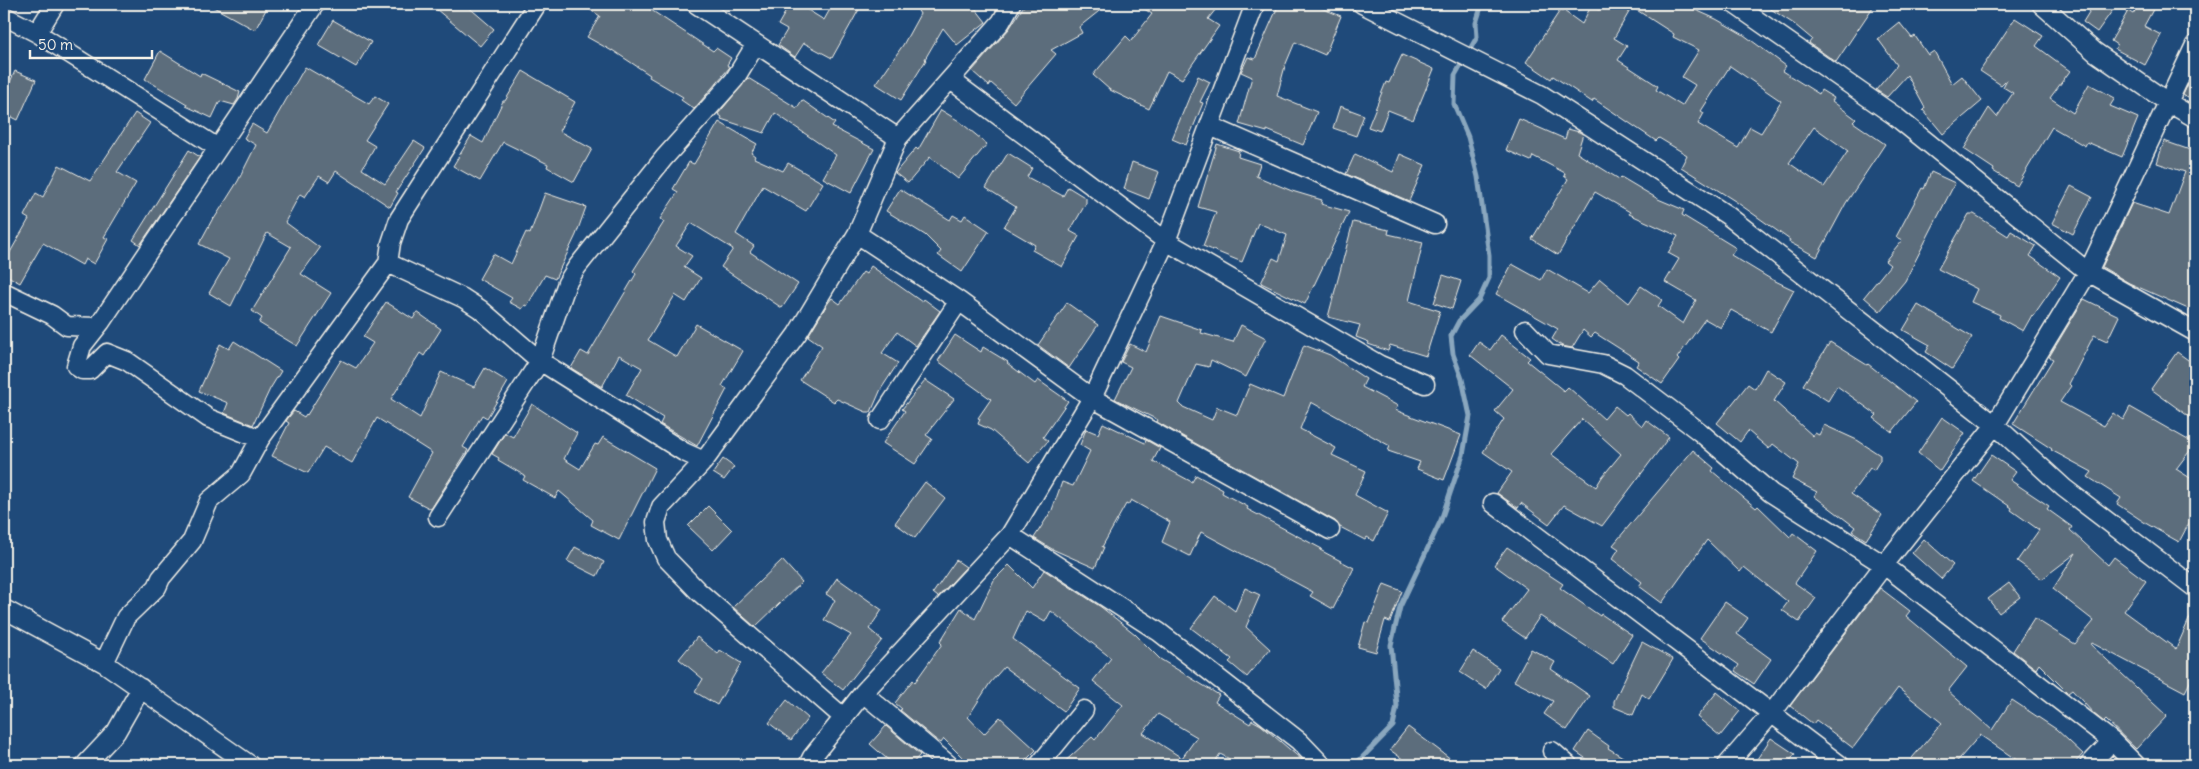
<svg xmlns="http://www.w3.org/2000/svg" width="2199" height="769" font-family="Delius,sans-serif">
	<rect width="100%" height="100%" fill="#1f4a7a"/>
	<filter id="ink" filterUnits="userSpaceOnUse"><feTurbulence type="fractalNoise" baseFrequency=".02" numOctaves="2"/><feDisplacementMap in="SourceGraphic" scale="10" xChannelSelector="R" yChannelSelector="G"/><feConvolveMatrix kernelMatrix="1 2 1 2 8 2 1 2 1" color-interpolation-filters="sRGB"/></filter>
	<g filter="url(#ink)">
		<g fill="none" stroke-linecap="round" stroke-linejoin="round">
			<!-- stream -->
			<path stroke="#8aa7be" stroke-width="5" d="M1355 765 1393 726 1397 706 1391 645 1400 607 1441 520 1463 455 1470 416 1462 379 1453 354 1451 336 1459 321 1479 300 1489 278V255L1478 177 1468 137 1454 104 1455 75 1477 37 1476 23 1482 4"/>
		</g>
		<!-- building -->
		<path fill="#5c6d7c" stroke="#f4f1e8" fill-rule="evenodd" d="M208 4H269L255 30Z
			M430 4H465L494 29 480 46Z
			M581 4H642L713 51 716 48 731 58 727 65 730 67 694 109 681 100 683 97 649 77 650 75 612 50V51L587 37 600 16Z
			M790 4H798L824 20 833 4H862L832 58 804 43 795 57 778 45 787 30 778 25Z
			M914 4H972L986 22 957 45 943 28 925 59 926 60 901 100 876 84 903 45 920 14Z
			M1025 4H1108L1079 27 1082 33 1051 50 1056 54 1014 103 991 83 989 86 972 71 1009 29Z
			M1137 4H1220L1208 19 1219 26 1182 79 1167 71 1149 109 1110 90 1093 75 1126 36 1131 41 1152 14Z
			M1279 4H1311L1341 16 1325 55 1295 42 1285 66 1277 96 1317 112 1303 145 1267 130V132L1239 124 1252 77 1241 72 1248 57 1255 59Z
			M1602 4H1682L1716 19 1744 35 1786 66 1782 71 1819 94 1821 90 1834 98 1832 101 1856 119 1853 122 1885 144 1846 203 1817 257 1789 242 1790 240 1735 201 1681 167 1687 155 1659 138 1656 141 1594 99 1592 102 1553 76 1551 79 1526 62 1561 9 1582 24 1591 6 1599 10ZM1632 7 1674 34 1673 37 1699 50 1682 77 1695 85 1682 106 1656 90 1658 86 1618 60 1627 46 1614 38ZM1730 66 1781 101 1761 133 1750 127 1738 148 1698 124 1704 113 1701 111ZM1814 127 1848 151 1824 187 1789 163Z
			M1763 4H1875L1836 62 1809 43 1812 39 1794 24Z
			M2094 4H2117L2097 32 2083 22Z
			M2139 4H2156L2144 26 2161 35 2145 65 2115 49 2117 45 2111 41 2128 11 2133 14Z
			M2015 18 2043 36 2036 46 2070 71 2050 98 2073 113 2089 84 2115 98 2110 106 2138 118 2122 157 2087 142 2085 146 2052 127 2017 186 1993 171 1994 169 1964 149 1989 108 1997 117 2013 93 2003 87 2007 79 2001 85 1980 71Z
			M333 20 371 42 356 67 318 45Z
			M1899 22 1912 38 1915 36 1928 55 1934 51 1952 84 1962 76 1982 101 1943 134 1923 110 1925 108 1907 75 1887 97 1876 90 1897 65 1878 39Z
			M160 51 200 76 201 73 240 92 238 99 234 105 220 101 212 118 186 106 187 104 145 79Z
			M1402 55 1434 69 1413 120 1388 110 1380 131 1368 127 1386 82 1389 83Z
			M305 67 369 104 375 96 388 104 365 140 375 146 362 169 385 184 414 141 425 148 396 192 398 193 390 207 336 171 329 182 319 176 305 197 300 194 285 222 320 248 301 274 331 293 297 346 259 323 262 318 252 311 291 247 267 233 231 306 209 293 229 259 199 244 213 218 214 219 238 181 256 145 244 138 252 124 267 133Z
			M2195 69V102L2183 95Z
			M15 71 36 80 18 120 4 113V95Z
			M523 71 575 102 559 131 592 149 574 182 547 167 548 164 503 142 480 181 453 166 471 136 483 143 503 101H505Z
			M1198 76 1210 82 1200 102 1203 103 1186 145 1172 139Z
			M748 78 797 108 802 100 835 123 832 127 874 149 851 193 823 178 836 155 775 113 764 133 721 119 722 117 718 114Z
			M1340 106 1364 115 1356 136 1333 128Z
			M941 110 959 121 987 144 958 179 930 157 908 183 895 173 916 148 918 150Z
			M135 113 150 123 117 172 136 183 104 237 108 239 94 264 85 259 82 265 43 243 20 283 4 274V263L29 219 24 216 36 193 43 197 59 165 90 181Z
			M1519 119 1565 139 1568 129 1579 132 1583 134 1577 153 1619 179 1621 177 1658 199 1684 210 1682 215 1736 248 1731 255 1769 278 1794 290 1771 332 1731 310 1721 328 1705 319 1677 358 1679 360 1662 384 1636 366 1639 361 1595 333 1591 337 1583 330 1572 348 1562 346 1552 339 1558 329 1496 294 1512 264 1541 280 1547 269 1588 293 1600 279 1629 303 1641 286 1662 300 1658 306 1683 324 1696 300 1665 282 1679 259 1668 253 1678 236 1629 214 1630 212 1595 192 1558 255 1532 239 1568 179 1564 176 1565 173 1533 156 1531 161 1506 150Z
			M719 122 757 144 751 153 755 156 754 158 783 171 788 163 823 183 806 211 763 186 736 234 754 246 750 252 798 284 782 308 721 267 733 249 691 223 676 246 692 256 684 267 701 278 686 302 675 295 648 340 677 357 696 324 743 351 722 386 727 389 697 446 660 424 663 418 626 395 642 368 619 355 602 387 571 368 581 351 588 355 636 274 633 271 664 222 660 219 678 192 673 189 689 162 694 164Z
			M2164 141 2193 151 2195 148V312L2129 283 2102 267 2132 203 2169 215 2185 172 2157 163Z
			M1217 144 1239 151 1238 157 1260 164 1256 176 1292 191 1322 200 1321 204 1349 212 1305 304 1261 283 1273 258 1279 261 1287 235 1258 223 1242 262 1203 246 1216 212 1198 207Z
			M189 150 200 157 140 245 133 240Z
			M1008 153 1032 168 1027 177 1063 196 1068 187 1086 198V203L1070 231 1079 236 1062 267 1032 250 1035 245 1004 227 1016 207 986 188Z
			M1355 154 1393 172 1400 154 1425 165 1409 201 1346 174Z
			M1132 162 1159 172 1149 199 1124 189Z
			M1931 172 1955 183 1905 281 1880 311 1864 297 1890 265 1885 261 1902 240 1896 237 1922 188 1924 189Z
			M2071 186 2092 197 2073 234 2052 223Z
			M900 189 950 220 953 215 962 220 965 215 989 231 962 272 938 255 941 251 925 235 886 211Z
			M545 193 586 207 576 235 555 279 545 275 527 306 525 305 522 309 509 302 512 298 479 279 493 254 511 264 526 232 530 234Z
			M1969 214H1974L2008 236 2011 231 2036 246 2030 256 2060 277 2033 316 2032 315 2023 331 1999 318 2000 315 1971 302 1977 289 1938 269Z
			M1353 222 1389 230 1388 234 1423 242 1409 301 1440 311 1426 356 1390 345 1388 351 1368 344 1369 342 1356 337 1360 325 1328 317Z
			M871 266 922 302 924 299 940 311 916 346 897 332 882 353 898 363 881 389 871 412H866L837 399 834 402 800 380 822 346 808 336 828 303 832 298 840 304 863 272 866 274Z
			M1443 275 1461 281 1452 309 1434 303Z
			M2084 299 2119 316 2107 341 2094 335 2069 384 2071 386 2060 402 2104 426 2113 413 2123 420 2130 407 2195 444 2176 469 2195 481V512L2179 542 2147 524 2117 504 2121 498 2088 477 2092 472 2051 450 2052 449 2013 424 2053 359 2049 357Z
			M386 302 413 319 417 312 441 329 424 356 420 353 391 399 420 418 441 372 474 387 485 368 508 382 487 418 482 415 463 447 468 450 431 509 408 497 432 453 377 418 352 463 324 447 308 473 272 456 289 423 286 421 288 418 294 411 304 417 306 414 307 415 341 360 356 368 373 343 363 337Z
			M1067 303 1098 325 1069 368 1038 345Z
			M1918 305 1972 337 1952 369 1926 352 1930 345 1903 330Z
			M1161 316 1202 330 1201 333 1233 342 1241 325 1266 338 1246 377 1211 360 1209 367 1196 364 1179 403 1183 407 1212 420 1217 407 1237 415 1250 384 1283 398 1304 345 1330 355 1366 379 1362 387 1398 406 1395 410 1461 435 1444 480 1417 469 1420 462 1388 451 1390 446 1311 402 1300 429 1336 448 1332 455 1366 471 1355 495 1388 513 1374 541 1367 537 1365 540 1340 527 1335 521 1157 422 1158 420 1115 399 1131 367 1121 362 1130 344 1146 352Z
			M955 335 981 352 983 347 1008 362 1007 363 1035 384 1038 380 1068 401 1043 437 1048 441 1029 463 991 430 978 424 980 419 978 418 991 399 938 361Z
			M1501 335 1530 358 1527 361 1564 391 1568 387 1604 419 1615 406 1626 415 1628 413 1642 426 1646 420 1669 437 1602 526 1564 505 1549 524 1521 503 1518 508 1497 493 1512 472 1483 452 1504 419 1495 411 1513 389 1470 355 1479 342 1490 350ZM1582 419 1621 454 1602 477 1596 487 1551 454Z
			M234 341 281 371 270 389 253 425 224 413 228 403 199 391 220 344 229 349Z
			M1830 342 1867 365 1868 364 1916 402 1892 432 1874 418 1877 415 1837 386 1828 401 1803 385Z
			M2177 352 2195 365V421L2151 389Z
			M1766 369 1786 382 1774 401 1813 436 1815 433 1819 435 1824 425 1857 440 1880 455V460L1874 470 1870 468 1851 494 1882 515 1866 540 1852 531 1855 527 1814 496 1817 492 1792 479 1799 464 1773 444 1769 449 1748 431 1740 442 1717 423 1748 384 1755 389Z
			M925 380 954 399 926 435 932 439 915 464 883 443 905 411 902 409Z
			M532 404 577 433 564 459 580 469 595 444 598 445 603 437 655 468 619 540 591 525 593 520 559 491 555 498 523 480 525 476 498 460 499 458 492 454 505 433 513 437Z
			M1942 417 1965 433 1940 471 1918 453Z
			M1103 423 1145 443 1146 440 1160 448 1153 461 1192 482 1196 475 1223 490 1222 493 1248 507 1247 509 1322 549 1320 550 1354 568 1333 609 1310 596 1313 592 1201 532 1190 556 1162 542 1170 522 1131 500 1128 505 1126 504 1102 547H1104L1095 568 1052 549 1034 538 1052 510 1062 482 1073 486 1090 451 1080 445 1086 429 1098 434Z
			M1693 450 1714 468 1712 471 1756 508 1758 506 1790 537 1793 533 1817 551 1795 583 1816 598 1799 622 1782 610 1788 602 1744 567 1740 572 1707 540 1662 603 1639 586 1642 582 1612 559 1619 549 1613 545Z
			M1991 455 2016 472 2010 480 2049 506 2047 509 2072 527 2070 530 2108 565 2114 557 2146 581 2124 611 2176 649 2195 606V672L2185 692 2092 643 2091 645 2167 716 2136 749 2106 720 2104 722 2094 714 2072 690 2068 693 2039 664 2036 669 2013 651 2034 618 2075 644 2094 621 2053 589 2076 553 2042 579 2017 561 2039 530 2011 510 2012 508 1973 481Z
			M723 459 734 467 724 480 713 473Z
			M925 482 945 498 915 538 895 523Z
			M708 506 732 530 713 550 688 526Z
			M1924 539 1953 565 1941 579 1912 553Z
			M575 547 604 562 597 576 567 561Z
			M1507 547 1563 584 1560 588 1600 616 1601 614 1632 635 1613 664 1540 616 1525 638 1502 622 1527 589 1494 565Z
			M782 560 802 582 755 627 733 607Z
			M956 560 966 567 938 597 933 593Z
			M1009 565 1032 588 1044 570 1101 607 1135 634 1160 659 1219 695 1215 702 1250 724 1252 720 1261 725 1308 765H1241L1220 754 1213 765H1061L1092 737 1095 740 1123 705 1093 681 1111 658 1051 611 1045 622 1026 611 1013 639 1080 688 1064 711 1004 667 990 683 968 717 984 734 1000 717 1036 750 1021 765H970L944 739 941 743 935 739 900 710 902 709 895 703 913 680 915 682 942 644 940 642 961 608 975 619 994 580ZM1158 714 1197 737 1182 758 1143 733Z
			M837 578 882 610 869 629 882 640 843 690 821 673 851 635 824 620 835 600 826 594Z
			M2009 583 2020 597 1999 613 1988 599Z
			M1384 584 1402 591 1390 622 1385 620 1376 652 1358 647 1365 622 1369 623Z
			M1245 588 1260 595 1246 627 1270 649 1247 677 1229 662 1232 659 1191 628 1215 596 1235 611Z
			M1880 588 1910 611 1906 616 1967 667 1948 691 1992 730 2012 700 2056 729 2083 754 2073 765H2024L1980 735 1954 765H1906L1942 723 1898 688 1853 748 1816 720 1813 724 1790 706Z
			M1725 602 1748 618 1737 634 1771 659 1754 684 1735 671 1739 665 1700 638Z
			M697 637 718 654 720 650 741 663 717 705 695 692 703 679 679 659Z
			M1642 642 1673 659 1649 699 1642 694 1633 715 1614 707V701Z
			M1531 649 1555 662 1551 669 1590 696 1567 730 1544 714 1553 701 1514 681Z
			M1473 651 1499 668 1486 689 1460 672Z
			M1717 692 1740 711 1720 736 1697 717Z
			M787 700 808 718 791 740 769 723Z
			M886 726 920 755 911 765H894L870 744Z
			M1408 727 1459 765H1411L1390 750Z
			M1588 731 1609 746 1608 748 1636 765H1595L1575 751Z
			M1771 738 1795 754 1787 765H1753Z"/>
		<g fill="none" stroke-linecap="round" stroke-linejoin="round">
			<!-- minor casing -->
			<g stroke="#f4f1e8" stroke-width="21">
				<path id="minor" d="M696 4 898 138
					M1362 4 1542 95 1727 215 1995 425 2064 488 2195 588
					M1734 4 1895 116 2088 272 2195 332
					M2041 4 2095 52 2169 103 2195 118
					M4 16 37 33 218 148
					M37 33 55 4
					M951 80 1166 241 1380 365 1425 384
					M1210 126 1435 224
					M857 234 959 301 1092 398 1330 530
					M388 263 463 298 480 309 540 361 684 452 704 461
					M4 292 52 315 67 326 96 327
					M1525 330 1548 354 1603 364 1625 375 1700 432 1771 493 1884 565 2112 741 2136 765
					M880 420 959 301
					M260 439 208 418 127 361 107 353 90 370H82L76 366 82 346 101 322 315 4
					M1493 503 1840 765
					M438 517 540 361 567 283 577 267 664 158 734 80 756 44
					M1010 535 1159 632 1299 741 1322 765
					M4 609 104 663 250 765
					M104 663 126 617 157 587 161 578 192 541 209 501 241 474 260 439 388 263 391 243 399 219 537 4
					M863 693 949 765
					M844 718 698 591 666 558 658 540 656 522 661 507 704 461 797 334 857 234 898 138 1001 22 1011 4
					M1552 751 1568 765
					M85 765 116 732 141 688
					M808 765 812 757 863 693 1010 535 1092 398 1166 241 1255 4
					M1039 765 1084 710
					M1727 765 1772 713 1884 565 1995 425 2088 272 2195 45
					M2089 765 2112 741"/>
			</g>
			<!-- minor -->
			<use href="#minor" stroke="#1f4a7a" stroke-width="18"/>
		</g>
	</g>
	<!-- margin -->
	<rect width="2199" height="769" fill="none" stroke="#1f4a7a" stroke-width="20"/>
	<rect x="10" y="10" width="2179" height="749" fill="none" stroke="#f4f1e8" stroke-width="2" filter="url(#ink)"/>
	<!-- scale -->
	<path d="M30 50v8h122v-8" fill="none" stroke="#f4f1e8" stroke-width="2.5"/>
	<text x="38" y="50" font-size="15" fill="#f4f1e8" stroke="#1f4a7a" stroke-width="4" paint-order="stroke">50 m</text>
</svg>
